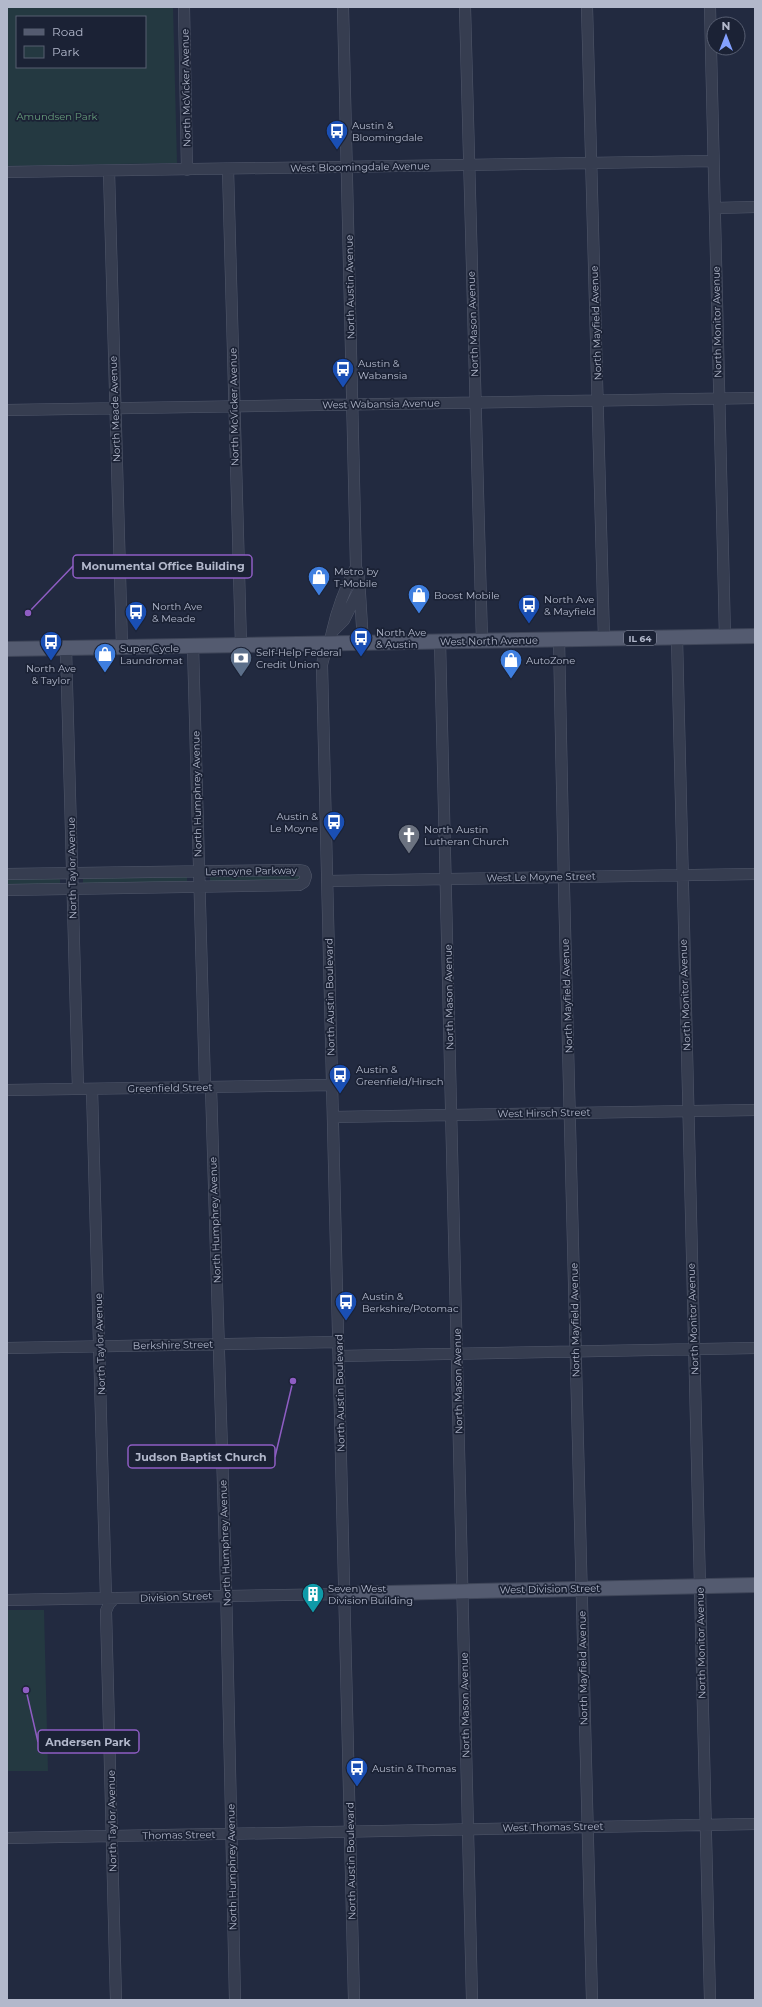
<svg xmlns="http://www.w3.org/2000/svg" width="762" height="2007" font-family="Montserrat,sans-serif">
	<rect width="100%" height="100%" fill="#222a40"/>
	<!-- green -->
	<path fill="#243941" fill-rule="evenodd" d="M7 7H173L177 163 7 166ZM17 17H145V67H17Z
		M210 873 301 875 299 880 210 882Z
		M187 874V883L83 884V875Z
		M60 876V885L7 886V877Z
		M7 1610H44L48 1771H7Z"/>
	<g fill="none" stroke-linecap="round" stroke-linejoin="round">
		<!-- minor casing -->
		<g stroke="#51586b" stroke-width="12">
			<path id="minor" d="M184 7 187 170
				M343 7 356 567 359 577 363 643
				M465 7 482 641
				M587 7 604 639
				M710 7 725 637
				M228 169 241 645
				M109 171 122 647
				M7 172 713 161
				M715 208 755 207
				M7 410 755 398
				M332 632 344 620 358 592
				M677 638 710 2000
				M559 639 564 887 592 2000
				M440 641 472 2000
				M193 646 205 1087
				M66 648 78 1089
				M7 874 298 870 304 871 306 876 304 882 299 885 7 890
				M327 881 755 874
				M211 1087 226 1584 235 2000
				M92 1089 106 1599
				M7 1090 332 1085
				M333 1117 755 1110
				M7 1348 338 1342
				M339 1356 755 1348
				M115 1598 109 1604 106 1611 116 2000
				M7 1600 344 1594
				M7 1838 755 1824
				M354 2000 322 665C324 653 330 643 332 632 337 609 345 588 356 567"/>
		</g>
		<!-- major casing -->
		<g stroke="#3f4659" stroke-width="16">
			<path id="major" d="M7 649 755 636
				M344 1594 755 1585"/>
		</g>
		<!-- minor -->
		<use href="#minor" stroke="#363d50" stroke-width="11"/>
		<!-- major -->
		<use href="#major" stroke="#545b70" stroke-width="14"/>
	</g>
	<!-- icons -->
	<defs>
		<g id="bus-pin" transform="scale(1.15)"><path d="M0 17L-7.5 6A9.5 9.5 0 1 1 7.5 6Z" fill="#1a4fb4" stroke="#1b2235"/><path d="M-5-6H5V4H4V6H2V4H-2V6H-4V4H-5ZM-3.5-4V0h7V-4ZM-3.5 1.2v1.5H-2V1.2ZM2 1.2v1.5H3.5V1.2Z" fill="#fff"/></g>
		<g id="shop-pin" transform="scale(1.15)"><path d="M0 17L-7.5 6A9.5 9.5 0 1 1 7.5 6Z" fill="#3f7fe0" stroke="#1b2235"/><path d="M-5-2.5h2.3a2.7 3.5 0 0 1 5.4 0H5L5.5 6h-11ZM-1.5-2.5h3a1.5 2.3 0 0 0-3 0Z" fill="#fff"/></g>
		<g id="bank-pin" transform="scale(1.15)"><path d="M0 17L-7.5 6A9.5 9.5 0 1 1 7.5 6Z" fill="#5c6f8a" stroke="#1b2235"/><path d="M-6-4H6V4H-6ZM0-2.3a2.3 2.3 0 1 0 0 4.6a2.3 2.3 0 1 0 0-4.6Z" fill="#fff"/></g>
		<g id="church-pin" transform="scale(1.15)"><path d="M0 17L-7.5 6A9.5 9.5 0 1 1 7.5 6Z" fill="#6b7280" stroke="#1b2235"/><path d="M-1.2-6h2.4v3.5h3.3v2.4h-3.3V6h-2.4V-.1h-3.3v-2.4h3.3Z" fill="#fff"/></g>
		<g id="building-pin" transform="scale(1.15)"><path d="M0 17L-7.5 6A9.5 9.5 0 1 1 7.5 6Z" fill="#0f9aa8" stroke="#1b2235"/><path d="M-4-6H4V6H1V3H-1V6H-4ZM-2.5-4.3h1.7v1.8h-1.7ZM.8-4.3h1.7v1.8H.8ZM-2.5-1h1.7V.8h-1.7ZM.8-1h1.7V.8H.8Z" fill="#fff"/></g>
	</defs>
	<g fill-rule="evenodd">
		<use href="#bus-pin" x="337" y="131"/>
		<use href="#bus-pin" x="343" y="369"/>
		<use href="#shop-pin" x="319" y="577"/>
		<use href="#shop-pin" x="419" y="595"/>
		<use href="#bus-pin" x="529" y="605"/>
		<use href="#bus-pin" x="136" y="612"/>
		<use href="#bus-pin" x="361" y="638"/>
		<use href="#bus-pin" x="51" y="642"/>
		<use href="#shop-pin" x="105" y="654"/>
		<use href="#bank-pin" x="241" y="658"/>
		<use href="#shop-pin" x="511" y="660"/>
		<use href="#bus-pin" x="334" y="822"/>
		<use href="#church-pin" x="409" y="835"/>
		<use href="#bus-pin" x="340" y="1075"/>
		<use href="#bus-pin" x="346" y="1302"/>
		<use href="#building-pin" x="313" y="1594"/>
		<use href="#bus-pin" x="357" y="1768"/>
	</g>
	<g text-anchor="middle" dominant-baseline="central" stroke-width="3.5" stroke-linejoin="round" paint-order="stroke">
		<!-- shield labels -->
		<rect fill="#1b2235" stroke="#858b9e" stroke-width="1" x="624" y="631" width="32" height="14" rx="3"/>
		<g font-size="9" font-weight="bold" fill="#b2b8cb">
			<text x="640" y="638">IL 64</text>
		</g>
		<!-- street labels -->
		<g font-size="10" fill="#b2b8cb" stroke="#1b2235">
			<text transform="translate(186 88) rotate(-91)">North McVicker Avenue</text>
			<text transform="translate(360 167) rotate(-1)">West Bloomingdale Avenue</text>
			<text transform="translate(350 287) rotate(-91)">North Austin Avenue</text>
			<text transform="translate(717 322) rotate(-91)">North Monitor Avenue</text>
			<text transform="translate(596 323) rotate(-92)">North Mayfield Avenue</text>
			<text transform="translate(473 324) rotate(-92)">North Mason Avenue</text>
			<text transform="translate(381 404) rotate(-1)">West Wabansia Avenue</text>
			<text transform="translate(234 407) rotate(-91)">North McVicker Avenue</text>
			<text transform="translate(115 409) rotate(-92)">North Meade Avenue</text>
			<text transform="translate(489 641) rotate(-1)">West North Avenue</text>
			<text transform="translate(197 794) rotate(-91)">North Humphrey Avenue</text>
			<text transform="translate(72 868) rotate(-91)">North Taylor Avenue</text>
			<text transform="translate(251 871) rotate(-1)">Lemoyne Parkway</text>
			<text transform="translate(541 877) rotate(-1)">West Le Moyne Street</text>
			<text transform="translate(685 995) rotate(-92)">North Monitor Avenue</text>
			<text transform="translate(567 996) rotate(-92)">North Mayfield Avenue</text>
			<text transform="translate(330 997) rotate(-91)">North Austin Boulevard</text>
			<text transform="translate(449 997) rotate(-91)">North Mason Avenue</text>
			<text transform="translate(170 1088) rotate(-1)">Greenfield Street</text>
			<text transform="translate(544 1113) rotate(-1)">West Hirsch Street</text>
			<text transform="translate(215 1220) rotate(-92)">North Humphrey Avenue</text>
			<text transform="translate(693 1319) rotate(-92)">North Monitor Avenue</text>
			<text transform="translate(575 1320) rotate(-91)">North Mayfield Avenue</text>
			<text transform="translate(100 1344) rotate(-92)">North Taylor Avenue</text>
			<text transform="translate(173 1345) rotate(-1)">Berkshire Street</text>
			<text transform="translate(458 1381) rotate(-91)">North Mason Avenue</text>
			<text transform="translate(340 1393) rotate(-91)">North Austin Boulevard</text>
			<text transform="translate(225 1543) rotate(-92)">North Humphrey Avenue</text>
			<text transform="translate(550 1589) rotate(-1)">West Division Street</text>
			<text transform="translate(176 1597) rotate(-2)">Division Street</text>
			<text transform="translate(701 1643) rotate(-91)">North Monitor Avenue</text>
			<text transform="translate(583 1668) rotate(-91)">North Mayfield Avenue</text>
			<text transform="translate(465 1705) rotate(-91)">North Mason Avenue</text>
			<text transform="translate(112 1821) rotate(-91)">North Taylor Avenue</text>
			<text transform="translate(553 1827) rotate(-1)">West Thomas Street</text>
			<text transform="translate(179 1835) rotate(-1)">Thomas Street</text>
			<text transform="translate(351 1861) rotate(-91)">North Austin Boulevard</text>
			<text transform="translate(232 1867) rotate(-91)">North Humphrey Avenue</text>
		</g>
		<!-- park labels -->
		<g font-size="10" fill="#679e7b" stroke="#1b2235">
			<text x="57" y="116">Amundsen Park</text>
		</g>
		<!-- poi labels -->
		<g font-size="10" fill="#b2b8cb" stroke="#1b2235" text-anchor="start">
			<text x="352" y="125">Austin &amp;<tspan x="352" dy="12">Bloomingdale</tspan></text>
			<text x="358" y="363">Austin &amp;<tspan x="358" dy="12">Wabansia</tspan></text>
			<text x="334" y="571">Metro by<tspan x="334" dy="12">T-Mobile</tspan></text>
			<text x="434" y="595">Boost Mobile</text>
			<text x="544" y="599">North Ave<tspan x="544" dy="12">&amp; Mayfield</tspan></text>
			<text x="152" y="606">North Ave<tspan x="152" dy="12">&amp; Meade</tspan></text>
			<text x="376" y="632">North Ave<tspan x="376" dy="12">&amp; Austin</tspan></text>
			<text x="120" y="648">Super Cycle<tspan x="120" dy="12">Laundromat</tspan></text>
			<text x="256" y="652">Self-Help Federal<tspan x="256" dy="12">Credit Union</tspan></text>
			<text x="526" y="660">AutoZone</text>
			<text x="51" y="668" text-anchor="middle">North Ave<tspan x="51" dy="12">&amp; Taylor</tspan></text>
			<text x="318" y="816" text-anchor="end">Austin &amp;<tspan x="318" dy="12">Le Moyne</tspan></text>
			<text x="424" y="829">North Austin<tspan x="424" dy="12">Lutheran Church</tspan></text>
			<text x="356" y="1069">Austin &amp;<tspan x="356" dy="12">Greenfield/Hirsch</tspan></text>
			<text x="362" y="1296">Austin &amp;<tspan x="362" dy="12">Berkshire/Potomac</tspan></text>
			<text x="328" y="1588">Seven West<tspan x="328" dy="12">Division Building</tspan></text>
			<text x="372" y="1768">Austin &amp; Thomas</text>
		</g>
	</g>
	<!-- callouts -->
	<path fill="none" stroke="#8e5dc3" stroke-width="1.5" d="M28 613L73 566M293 1381L275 1457M26 1690L38 1742"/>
	<g fill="#8e5dc3" stroke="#1b2235" stroke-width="1.5">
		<circle cx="28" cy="613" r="4"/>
		<circle cx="293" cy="1381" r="4"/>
		<circle cx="26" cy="1690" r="4"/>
	</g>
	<g fill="#1b2235" stroke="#8e5dc3" stroke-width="1.5">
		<rect x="73" y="555" width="179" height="23" rx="4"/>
		<rect x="128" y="1445" width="147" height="23" rx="4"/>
		<rect x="38" y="1730" width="101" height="23" rx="4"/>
	</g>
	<g font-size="11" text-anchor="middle" font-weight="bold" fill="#b2b8cb">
		<text x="163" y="570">Monumental Office Building</text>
		<text x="201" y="1461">Judson Baptist Church</text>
		<text x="88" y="1746">Andersen Park</text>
	</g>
	<!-- border -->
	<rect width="762" height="2007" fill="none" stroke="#b2b8cb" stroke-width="16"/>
	<!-- legend -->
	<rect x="16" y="16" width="130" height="52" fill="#1b2235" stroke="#575e71"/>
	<rect x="24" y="29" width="20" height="6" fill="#545b70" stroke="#575e71"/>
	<text x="52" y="36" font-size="12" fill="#b2b8cb">Road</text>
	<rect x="24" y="46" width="20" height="12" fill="#243941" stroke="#575e71"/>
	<text x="52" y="56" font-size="12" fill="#b2b8cb">Park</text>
	<!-- north arrow -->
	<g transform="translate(726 36)"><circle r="19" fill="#1b2235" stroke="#575e71"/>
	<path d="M0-3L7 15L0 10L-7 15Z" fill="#83a0ff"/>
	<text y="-6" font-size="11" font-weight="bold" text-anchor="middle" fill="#b2b8cb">N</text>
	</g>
</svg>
